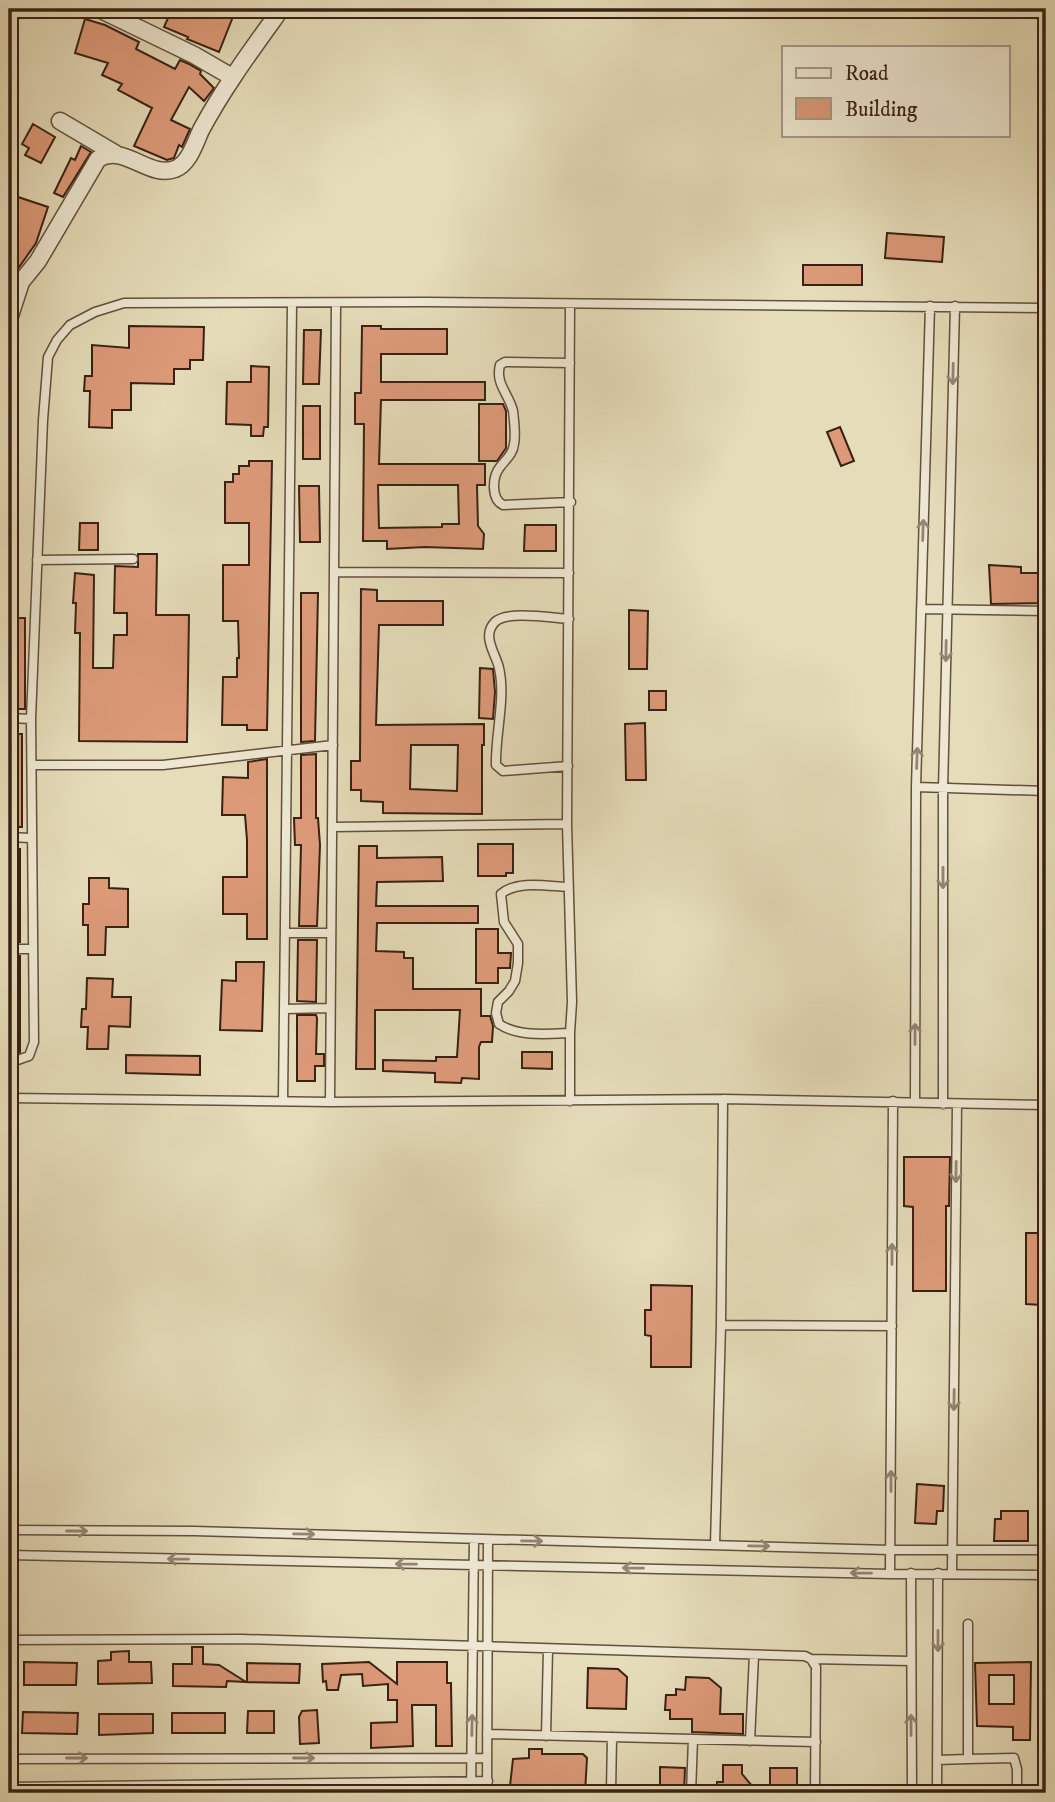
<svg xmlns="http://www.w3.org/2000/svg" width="1055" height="1802" font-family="'IM FELL DW Pica',serif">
	<rect width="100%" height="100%" fill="#e5dcb9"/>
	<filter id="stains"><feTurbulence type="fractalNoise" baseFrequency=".00286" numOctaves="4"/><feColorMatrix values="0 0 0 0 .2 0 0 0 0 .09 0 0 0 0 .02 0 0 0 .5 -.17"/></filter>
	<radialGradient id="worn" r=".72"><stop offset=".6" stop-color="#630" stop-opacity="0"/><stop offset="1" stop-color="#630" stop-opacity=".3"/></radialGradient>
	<!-- building -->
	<path fill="#dd9a79" stroke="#392113" stroke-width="2" fill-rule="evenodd" d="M172 9H236L219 52 187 39 188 37 164 27Z
		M85 19 105 25 139 42 136 49 175 69 180 60 189 64 201 71 200 74 214 88 204 101 189 87 171 120 190 129 182 147 179 145 174 158 167 160 134 146 152 108 118 90 122 84 102 75 108 63 75 53Z
		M33 124 55 137 41 163 25 155 29 148 22 144Z
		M81 146 91 152 63 197 54 193 71 158 75 160Z
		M9 194 48 207 36 243 15 273 9 270Z
		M887 233 944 237 942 262 885 258Z
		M803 265H862V285H803Z
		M129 326 204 327 203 360H190V369H174V384L131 383V410H112V428L89 427 90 391H84L85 376H92V345L129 348Z
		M362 326H381V329H447V354H381V382H485V400H381L379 464H485V485H477L478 526 484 534 483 549 425 547 387 549V541H363L364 424H355V393H361ZM378 485H458L459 524H442V527L379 528Z
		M304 330H321L319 384H303Z
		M251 366 269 367 268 427H264L263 436H251V425L226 424 227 382H251Z
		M479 404H503L506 411V448L497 461H479Z
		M303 406H320V459H303Z
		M840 427 854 461 841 466 827 432Z
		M249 461H272L267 730H247V725H222L223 677H237V658H239L238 621H223V565H249V523H225V482H233V474H239V466H249Z
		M299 486H319L320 542H300Z
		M80 523H98V550H79Z
		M525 525H556V551H524Z
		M138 554H157L156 615H189L187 742 79 741 80 633H75L76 603H73L75 573 94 575 93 668H113L114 635H127V613H114L115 566 138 567Z
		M989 565 1021 567V573H1046V603L991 604Z
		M361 589 377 590V601H443V625H379L376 725 484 724V745H482V814L383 813V802L361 801V790H351V761H360ZM411 745H458L457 791 410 789Z
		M301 593H318L315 741 301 742Z
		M629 610 648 611 647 669H629Z
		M9 618H25V709H9Z
		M480 668 493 669 495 692 493 719 479 718Z
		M649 691H666V710H649Z
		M645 723 646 780H626L625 724Z
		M9 734H22V827H9Z
		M316 754V818H318L320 845 317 926H299L301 845H295L294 818H301V755Z
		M267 759V939H247V914H223V877H247V840L245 815H222L223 777 248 778V762Z
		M478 844H513V873H506V876H478Z
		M359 846H377V858L442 857 443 881 377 882 376 906H478V923H377L376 951 404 952V958H413V989H481V1016H490L493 1026 492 1042H481L479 1047V1079L462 1078 461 1083 435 1082V1073L383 1071V1060L436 1061V1057H457L460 1010H375V1069H356Z
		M9 849H20V942H9Z
		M89 878H109V888L128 889V927H106L105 955H88V925H83V904H89Z
		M476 929H498V953H511L510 968H498V983H476Z
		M298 940H317L316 1002 297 1001Z
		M9 956H20V1052L19 1053H9Z
		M236 962H264L262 1031 220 1030 222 980 236 981Z
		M87 978 113 979 112 997H131L130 1027 109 1026 108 1049H87L88 1027H81L82 1009H86Z
		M297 1015H316L317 1018 316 1054H324V1066H315V1081H297Z
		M522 1052H552V1069L522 1068Z
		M126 1055 200 1056V1075L126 1073Z
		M904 1157H950L949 1206H946V1291H913V1207L904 1206Z
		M1026 1233H1043V1252H1046V1301H1042V1305L1026 1304Z
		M651 1285 692 1286 691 1367H651V1336L645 1335V1310H651Z
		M917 1484 944 1486 943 1511H937L936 1524 915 1523Z
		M1001 1511H1028V1541H994L995 1519H1001Z
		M192 1647H203V1664L219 1665 246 1682 227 1681 226 1687 173 1686V1664H192Z
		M129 1651V1662H151L152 1683 98 1684V1661L111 1660V1652Z
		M24 1662 77 1663 76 1685H24Z
		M369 1662 397 1684V1662H447V1683H451L452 1746H436V1705H412L413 1746 371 1748V1723L397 1722V1700H388V1684L363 1686 362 1674 341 1675 338 1690H327L326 1681 323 1682 322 1664Z
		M1031 1662 1030 1740H1013V1727L977 1726 975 1663ZM989 1675H1014V1704H989Z
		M247 1663 300 1664 299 1683 247 1682Z
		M588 1668 618 1669 627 1677 626 1709 587 1708Z
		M686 1677 709 1678 721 1688 720 1714H743V1734L692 1732V1719H670V1710H665L666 1695H676V1689L685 1690Z
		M317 1710 319 1743 300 1744 299 1717 302 1711Z
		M248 1711H274V1733H247Z
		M23 1712 78 1713 77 1734 22 1733Z
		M172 1713H225V1733H172Z
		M99 1714H153V1733L99 1735Z
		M529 1749H542V1754H583L587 1758 585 1793H514V1786H510L513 1759 529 1758Z
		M723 1765H742V1774L758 1793H717V1782H723Z
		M660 1767 685 1768 684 1793H660Z
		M770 1768H797V1793H770Z"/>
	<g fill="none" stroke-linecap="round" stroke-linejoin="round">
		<!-- service casing -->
		<g stroke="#64503c" stroke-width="11">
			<path id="service" d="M570 363 505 362 500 365C495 384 509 394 513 411 514 420 516 435 514 444 513 454 506 459 500 467 492 477 491 499 503 505L571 502
				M37 560 133 559
				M335 572 569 573
				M921 609 1046 611
				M9 718 31 719
				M32 765H163L333 745
				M568 766 503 771 496 765C495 735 506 698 499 668 496 654 481 636 495 622 507 610 552 618 569 619
				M916 787 1046 791
				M333 827 567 824
				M9 837 30 838
				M567 887C547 886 517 880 501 894L504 922 518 944V963L515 981 509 991 498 1002 496 1013 499 1024C518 1037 548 1034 570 1033L572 1002 567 824 570 304
				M285 933H331
				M9 949H33
				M284 1009 330 1008
				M9 1063 29 1056 34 1042 31 719 43 420 48 357 57 340 70 325 95 312 124 303 428 302 1046 308
				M9 1098 330 1102 723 1099 1046 1105
				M283 1100 292 303
				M570 1101V1033
				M330 1102 336 303
				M915 1102 916 787 930 306
				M943 1104V789L955 306
				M721 1325 892 1326
				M9 1530 194 1531 890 1550H1046
				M715 1545 721 1325 723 1099
				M9 1555 890 1574 1046 1575
				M911 1573 912 1793
				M952 1573 957 1104
				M890 1574 893 1101
				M9 1640 242 1639 805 1656 811 1659 816 1667 815 1793
				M811 1659 911 1661
				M487 1734 816 1742
				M546 1736 548 1649
				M750 1741 754 1655
				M9 1759 487 1758
				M968 1759 1014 1758 1017 1769V1793
				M937 1760 968 1759V1624
				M9 1787 488 1781
				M471 1793 474 1539
				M487 1793 488 1540
				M611 1793 612 1737
				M691 1793 693 1739
				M937 1793 938 1573"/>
		</g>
		<!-- minor casing -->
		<g stroke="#64503c" stroke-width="19">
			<path id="minor" d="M99 9 194 55 232 77
				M60 121 116 154
				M9 319 21 282 38 261 98 159C124 143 149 179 175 169 189 164 195 143 201 130 224 87 253 48 281 9"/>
		</g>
		<!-- service -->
		<use href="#service" stroke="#eee8d2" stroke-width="8"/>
		<!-- minor -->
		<use href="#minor" stroke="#eee8d2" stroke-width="16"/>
	</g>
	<!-- one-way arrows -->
	<defs><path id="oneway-shaft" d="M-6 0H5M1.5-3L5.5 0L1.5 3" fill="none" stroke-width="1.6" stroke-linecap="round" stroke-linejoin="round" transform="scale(1.75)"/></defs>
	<g stroke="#948472">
		<use href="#oneway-shaft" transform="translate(953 374) rotate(91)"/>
		<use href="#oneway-shaft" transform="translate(923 530) rotate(-88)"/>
		<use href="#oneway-shaft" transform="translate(946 651) rotate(91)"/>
		<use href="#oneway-shaft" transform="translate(917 758) rotate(-88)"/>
		<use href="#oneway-shaft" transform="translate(943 878) rotate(90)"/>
		<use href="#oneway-shaft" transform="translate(915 1034) rotate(-90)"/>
		<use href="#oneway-shaft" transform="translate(956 1172) rotate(91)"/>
		<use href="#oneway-shaft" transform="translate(892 1254) rotate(-90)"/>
		<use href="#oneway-shaft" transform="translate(954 1400) rotate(91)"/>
		<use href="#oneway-shaft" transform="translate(891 1481) rotate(-90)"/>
		<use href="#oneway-shaft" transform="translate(77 1531)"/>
		<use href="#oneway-shaft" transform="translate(304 1534) rotate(1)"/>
		<use href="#oneway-shaft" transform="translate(532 1541) rotate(1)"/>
		<use href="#oneway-shaft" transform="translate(759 1546) rotate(1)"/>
		<use href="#oneway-shaft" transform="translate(178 1559) rotate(-179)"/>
		<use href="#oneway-shaft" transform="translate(406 1564) rotate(-179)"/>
		<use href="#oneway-shaft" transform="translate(633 1568) rotate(-179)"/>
		<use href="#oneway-shaft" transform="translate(861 1573) rotate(-179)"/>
		<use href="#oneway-shaft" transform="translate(938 1641) rotate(90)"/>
		<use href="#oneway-shaft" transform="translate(472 1725) rotate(-89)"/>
		<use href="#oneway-shaft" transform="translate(911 1725) rotate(-90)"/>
		<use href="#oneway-shaft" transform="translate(77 1758)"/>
		<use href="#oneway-shaft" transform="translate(304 1758)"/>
	</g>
	<!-- margin -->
	<rect width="1055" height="1802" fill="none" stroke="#e5dcb9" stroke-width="35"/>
	<rect x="10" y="10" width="1034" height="1781" fill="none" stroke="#392113" stroke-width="3.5"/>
	<rect x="18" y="18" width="1020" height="1767" fill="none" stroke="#392113" stroke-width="2"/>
	<!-- legend -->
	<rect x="782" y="46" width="228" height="91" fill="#eee8d2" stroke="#a69886" stroke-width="2"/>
	<rect x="796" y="68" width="35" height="10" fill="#eee8d2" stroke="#a69886" stroke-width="2"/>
	<text x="845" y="80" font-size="21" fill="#392113">Road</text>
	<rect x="796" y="98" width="35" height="21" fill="#dd9a79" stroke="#a69886" stroke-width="2"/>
	<text x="845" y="116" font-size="21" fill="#392113">Building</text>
	<rect width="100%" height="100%" filter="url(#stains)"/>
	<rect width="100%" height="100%" fill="url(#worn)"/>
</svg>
